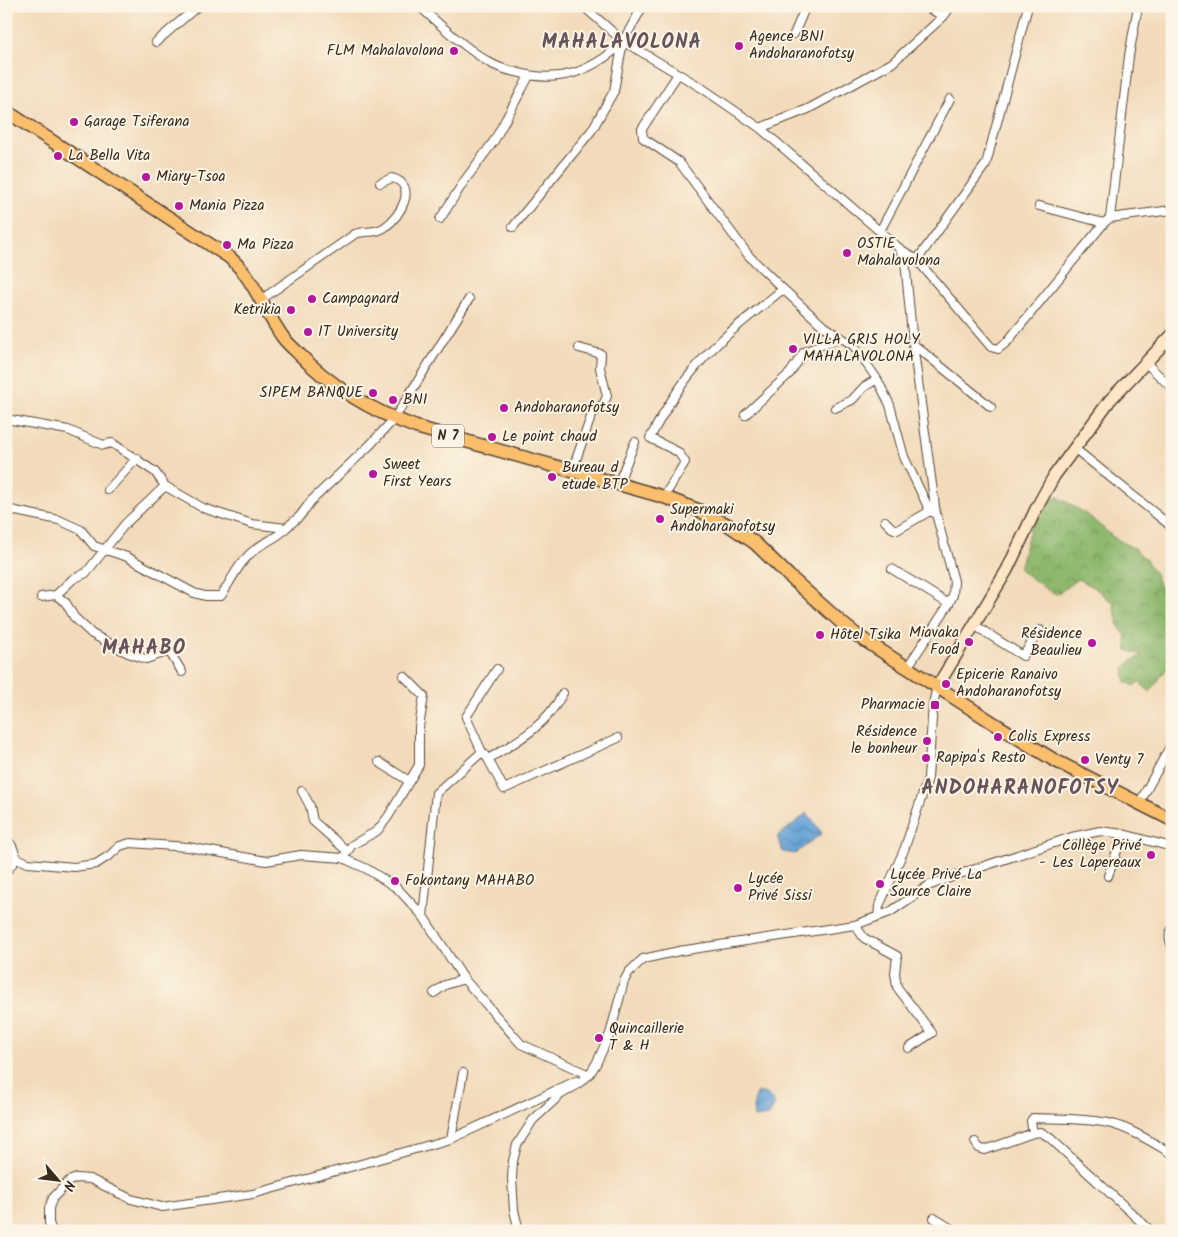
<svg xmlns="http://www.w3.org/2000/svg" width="1178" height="1237" font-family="Kalam,sans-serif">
	<defs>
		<pattern id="forest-crowns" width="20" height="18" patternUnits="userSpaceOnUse" patternTransform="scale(1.25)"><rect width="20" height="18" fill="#8fb86e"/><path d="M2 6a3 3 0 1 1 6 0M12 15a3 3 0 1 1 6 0" fill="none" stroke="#76965a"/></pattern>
		<pattern id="water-waves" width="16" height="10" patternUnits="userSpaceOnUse" patternTransform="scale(1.25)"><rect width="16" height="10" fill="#65a2d6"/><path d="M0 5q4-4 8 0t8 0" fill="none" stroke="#5484ad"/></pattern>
	</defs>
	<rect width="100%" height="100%" fill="#fcf5e5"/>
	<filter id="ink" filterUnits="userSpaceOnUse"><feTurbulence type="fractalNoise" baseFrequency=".02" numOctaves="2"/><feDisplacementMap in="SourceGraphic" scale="10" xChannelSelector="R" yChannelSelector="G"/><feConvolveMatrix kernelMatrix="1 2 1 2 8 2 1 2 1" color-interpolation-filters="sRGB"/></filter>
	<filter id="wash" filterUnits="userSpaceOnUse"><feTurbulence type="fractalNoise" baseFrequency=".0096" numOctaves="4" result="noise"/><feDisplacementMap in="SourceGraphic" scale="20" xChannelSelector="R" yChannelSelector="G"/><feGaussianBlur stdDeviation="1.12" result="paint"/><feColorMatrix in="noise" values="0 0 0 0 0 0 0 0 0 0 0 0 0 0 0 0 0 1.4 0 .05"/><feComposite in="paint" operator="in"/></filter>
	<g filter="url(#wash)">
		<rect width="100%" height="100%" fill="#f2daba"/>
		<!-- forest -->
		<path fill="url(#forest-crowns)" stroke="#657146" d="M1057 496 1089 516 1113 537 1135 549 1146 560 1155 574 1159 585 1172 596V661L1150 692 1139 682 1135 686 1126 682 1124 669 1130 662 1142 655 1127 650 1126 636 1119 627 1113 603 1095 588 1078 579 1057 594 1049 591 1019 569 1031 526 1043 513 1052 499Z"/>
		<!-- water -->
		<path fill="url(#water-waves)" stroke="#50667a" d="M807 813 822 833 795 854 783 852 777 837Z
			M757 1092 767 1094 775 1104 769 1116 754 1118 753 1108Z"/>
	</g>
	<g filter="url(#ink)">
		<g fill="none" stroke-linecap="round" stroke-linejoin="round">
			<!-- street casing -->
			<g stroke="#564435" stroke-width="10">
				<path id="street" d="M419 6C440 25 463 46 487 61 496 67 506 70 516 72 558 84 588 73 621 45
					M583 6 623 41 702 88 760 128 899 248 905 261 913 344 936 514 954 581 953 595 949 604 907 668
					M923 6 944 16
					M794 34 806 6
					M156 42 198 6
					M678 74 642 129 643 138 679 162 749 256 783 289 821 324 854 346 877 379 890 405 904 457 930 511 936 514
					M760 128 808 109 892 63 944 16 951 6
					M1039 206 1104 223
					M1110 218 1172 210
					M440 219 465 180 494 141 529 76
					M513 227 592 130 614 91 623 41 643 6
					M880 231 950 99
					M899 248 917 260 991 347 998 349 1007 342 1104 223 1110 218 1129 56 1138 6
					M917 260 986 164 1028 6
					M262 299 355 234C366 230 376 234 385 227 400 217 419 185 392 178L380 183
					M913 344 991 407
					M1146 363 1172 388
					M835 408 852 400 864 387 877 379
					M745 415 790 373 804 352 839 338
					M6 419 68 430 103 445 112 443 155 472 165 486 203 508 252 524 286 528 300 516 311 501 370 445 394 419 469 299
					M1074 448 1172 527
					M572 471 592 414 604 403 607 396 600 368 601 354 579 348
					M618 484 635 442
					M108 490 137 458
					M664 497 685 462 678 452 650 438C663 413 677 389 696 367 720 337 753 314 783 289
					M6 509 59 520 81 530 94 546 127 557 194 593 205 596H221C232 579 240 560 257 548 266 541 278 538 286 528
					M885 521 892 528 897 530 930 511
					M892 569 949 604
					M56 595 73 579 86 573 125 524 165 486
					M41 597 56 595 66 603 74 617 92 634 128 653 146 659 169 651 182 672
					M974 625 1023 656 1040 630
					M482 752 488 759 504 789 618 738
					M488 759C518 741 546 726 563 693
					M379 762 409 781
					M302 791 310 806 313 821 347 851
					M1139 804 1172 743
					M6 838 12 846 17 858 28 863 74 867 96 864 110 855 120 846 130 843 188 847 266 861 301 855 343 858 367 869 397 888 423 916 464 979 521 1044 589 1075
					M343 858 352 845 377 831 388 817 419 765V727L424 696 404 676
					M6 872 17 858
					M1108 876 1123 834
					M423 916 436 793 482 752 466 717 497 669
					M878 917 879 906 904 850 928 778 933 704 937 687
					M855 925 864 938 897 956 895 973 897 987 932 1033 909 1048
					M1172 929C1168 935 1169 939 1172 946
					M434 993 445 985 464 979
					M1033 1133 1031 1121 1033 1118C1058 1119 1083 1118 1108 1123 1130 1128 1152 1142 1172 1154
					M451 1139 463 1073
					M975 1142 979 1148 985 1150 1033 1133 1041 1132 1050 1138 1151 1231
					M934 1218 955 1231
					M52 1231 49 1223V1208L53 1198 69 1181 77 1178 90 1179 131 1199 162 1207 253 1194 451 1139 576 1081
					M519 1231 514 1210 512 1179 513 1161 517 1145 533 1120 560 1095 575 1086 589 1075 596 1064 610 1034 624 981 629 972 643 959 679 951 855 925 890 912 928 886 957 875 1072 837 1100 831 1123 834 1172 847"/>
			</g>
			<!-- secondary casing -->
			<g stroke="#564435" stroke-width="14">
				<path id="secondary" d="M937 687 1007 570 1036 509 1054 476 1110 400 1172 335"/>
			</g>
			<!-- primary casing -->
			<g stroke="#564435" stroke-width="15">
				<path id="primary" d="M6 111 229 257C254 278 263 309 282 336 286 342 292 347 297 352 331 387 372 411 416 427L664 497 698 510 730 526 755 543 789 576 843 624 858 636 995 724 1054 760 1172 820"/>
			</g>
			<!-- street -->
			<use href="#street" stroke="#fff" stroke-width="8"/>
			<!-- secondary -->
			<use href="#secondary" stroke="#fde5c5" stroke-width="11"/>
			<!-- primary -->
			<use href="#primary" stroke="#fabe6d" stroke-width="12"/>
		</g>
	</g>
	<!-- markers -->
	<g fill="#b5179e" stroke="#fcf5e5" stroke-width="2">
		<circle cx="739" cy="46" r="5"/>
		<circle cx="454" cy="51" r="5"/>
		<circle cx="74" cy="122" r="5"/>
		<circle cx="58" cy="156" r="5"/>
		<circle cx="146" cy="177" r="5"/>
		<circle cx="179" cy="206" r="5"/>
		<circle cx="227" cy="245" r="5"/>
		<circle cx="847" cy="253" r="5"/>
		<circle cx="312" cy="299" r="5"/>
		<circle cx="291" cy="310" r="5"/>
		<circle cx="308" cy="332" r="5"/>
		<circle cx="793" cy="349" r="5"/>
		<circle cx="373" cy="393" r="5"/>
		<circle cx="393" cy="400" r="5"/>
		<circle cx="504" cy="408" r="5"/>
		<circle cx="492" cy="437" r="5"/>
		<circle cx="373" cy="474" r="5"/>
		<circle cx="552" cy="477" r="5"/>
		<circle cx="660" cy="519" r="5"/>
		<circle cx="820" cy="635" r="5"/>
		<circle cx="969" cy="642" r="5"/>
		<circle cx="1092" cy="643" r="5"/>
		<circle cx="946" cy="684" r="5"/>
		<rect x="930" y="700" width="10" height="10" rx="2.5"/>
		<circle cx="998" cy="737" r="5"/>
		<circle cx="927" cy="741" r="5"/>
		<circle cx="926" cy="758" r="5"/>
		<circle cx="1085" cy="760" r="5"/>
		<circle cx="1151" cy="855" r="5"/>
		<circle cx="395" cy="881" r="5"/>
		<circle cx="880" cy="884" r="5"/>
		<circle cx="738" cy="888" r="5"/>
		<circle cx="599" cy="1038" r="5"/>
	</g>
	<g text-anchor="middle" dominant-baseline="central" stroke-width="4" stroke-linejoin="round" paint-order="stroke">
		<!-- shield labels -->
		<rect fill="#fcf5e5" stroke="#75675a" stroke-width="1" x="432" y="424.5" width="32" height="23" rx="4"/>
		<g font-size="14" font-weight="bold" fill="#3b2a1e">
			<text x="448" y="436">N 7</text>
		</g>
		<!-- poi labels -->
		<g font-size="15" fill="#3b2a1e" stroke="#fcf5e5" text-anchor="start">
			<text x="749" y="37">Agence BNI<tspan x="749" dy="17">Andoharanofotsy</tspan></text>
			<text x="444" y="51" text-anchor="end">FLM Mahalavolona</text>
			<text x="84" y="122">Garage Tsiferana</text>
			<text x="68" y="156">La Bella Vita</text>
			<text x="156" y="177">Miary-Tsoa</text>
			<text x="189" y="206">Mania Pizza</text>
			<text x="857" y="244">OSTIE<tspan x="857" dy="17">Mahalavolona</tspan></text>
			<text x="237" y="245">Ma Pizza</text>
			<text x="322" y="299">Campagnard</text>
			<text x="281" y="310" text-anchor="end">Ketrikia</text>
			<text x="318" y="332">IT University</text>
			<text x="803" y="340">VILLA GRIS HOLY<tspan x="803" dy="17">MAHALAVOLONA</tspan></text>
			<text x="363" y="393" text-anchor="end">SIPEM BANQUE</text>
			<text x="403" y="400">BNI</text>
			<text x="514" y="408">Andoharanofotsy</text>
			<text x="502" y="437">Le point chaud</text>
			<text x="383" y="465">Sweet<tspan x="383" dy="17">First Years</tspan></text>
			<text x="562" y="468">Bureau d<tspan x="562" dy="17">etude BTP</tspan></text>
			<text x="670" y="510">Supermaki<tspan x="670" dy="17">Andoharanofotsy</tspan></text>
			<text x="959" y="633" text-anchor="end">Miavaka<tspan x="959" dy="17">Food</tspan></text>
			<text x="1082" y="634" text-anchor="end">Résidence<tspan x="1082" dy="17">Beaulieu</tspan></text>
			<text x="830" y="635">Hôtel Tsika</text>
			<text x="956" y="675">Epicerie Ranaivo<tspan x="956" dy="17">Andoharanofotsy</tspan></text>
			<text x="925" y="705" text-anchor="end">Pharmacie</text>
			<text x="917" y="732" text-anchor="end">Résidence<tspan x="917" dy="17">le bonheur</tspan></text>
			<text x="1008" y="737">Colis Express</text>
			<text x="936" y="758">Rapipa's Resto</text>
			<text x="1095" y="760">Venty 7</text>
			<text x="1141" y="846" text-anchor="end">Collège Privé<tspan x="1141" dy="17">- Les Lapereaux</tspan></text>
			<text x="890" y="875">Lycée Privé La<tspan x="890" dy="17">Source Claire</tspan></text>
			<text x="748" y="879">Lycée<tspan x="748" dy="17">Privé Sissi</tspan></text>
			<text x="405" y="881">Fokontany MAHABO</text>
			<text x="609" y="1029">Quincaillerie<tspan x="609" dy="17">T &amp; H</tspan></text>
		</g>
		<!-- district labels -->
		<g font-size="20" font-weight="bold" letter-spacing="1" fill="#68535a" stroke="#fcf5e5">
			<text x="622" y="43">MAHALAVOLONA</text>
			<text x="144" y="649">MAHABO</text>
			<text x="1020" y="789">ANDOHARANOFOTSY</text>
		</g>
	</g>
	<!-- margin -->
	<rect width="1178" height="1237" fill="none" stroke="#fcf5e5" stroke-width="25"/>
	<!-- north arrow -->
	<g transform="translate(58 1180) rotate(118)" stroke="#fcf5e5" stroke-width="4" paint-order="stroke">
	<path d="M0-4L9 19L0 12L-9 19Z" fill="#3b2a1e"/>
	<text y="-8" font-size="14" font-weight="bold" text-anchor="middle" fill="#3b2a1e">N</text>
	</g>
</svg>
